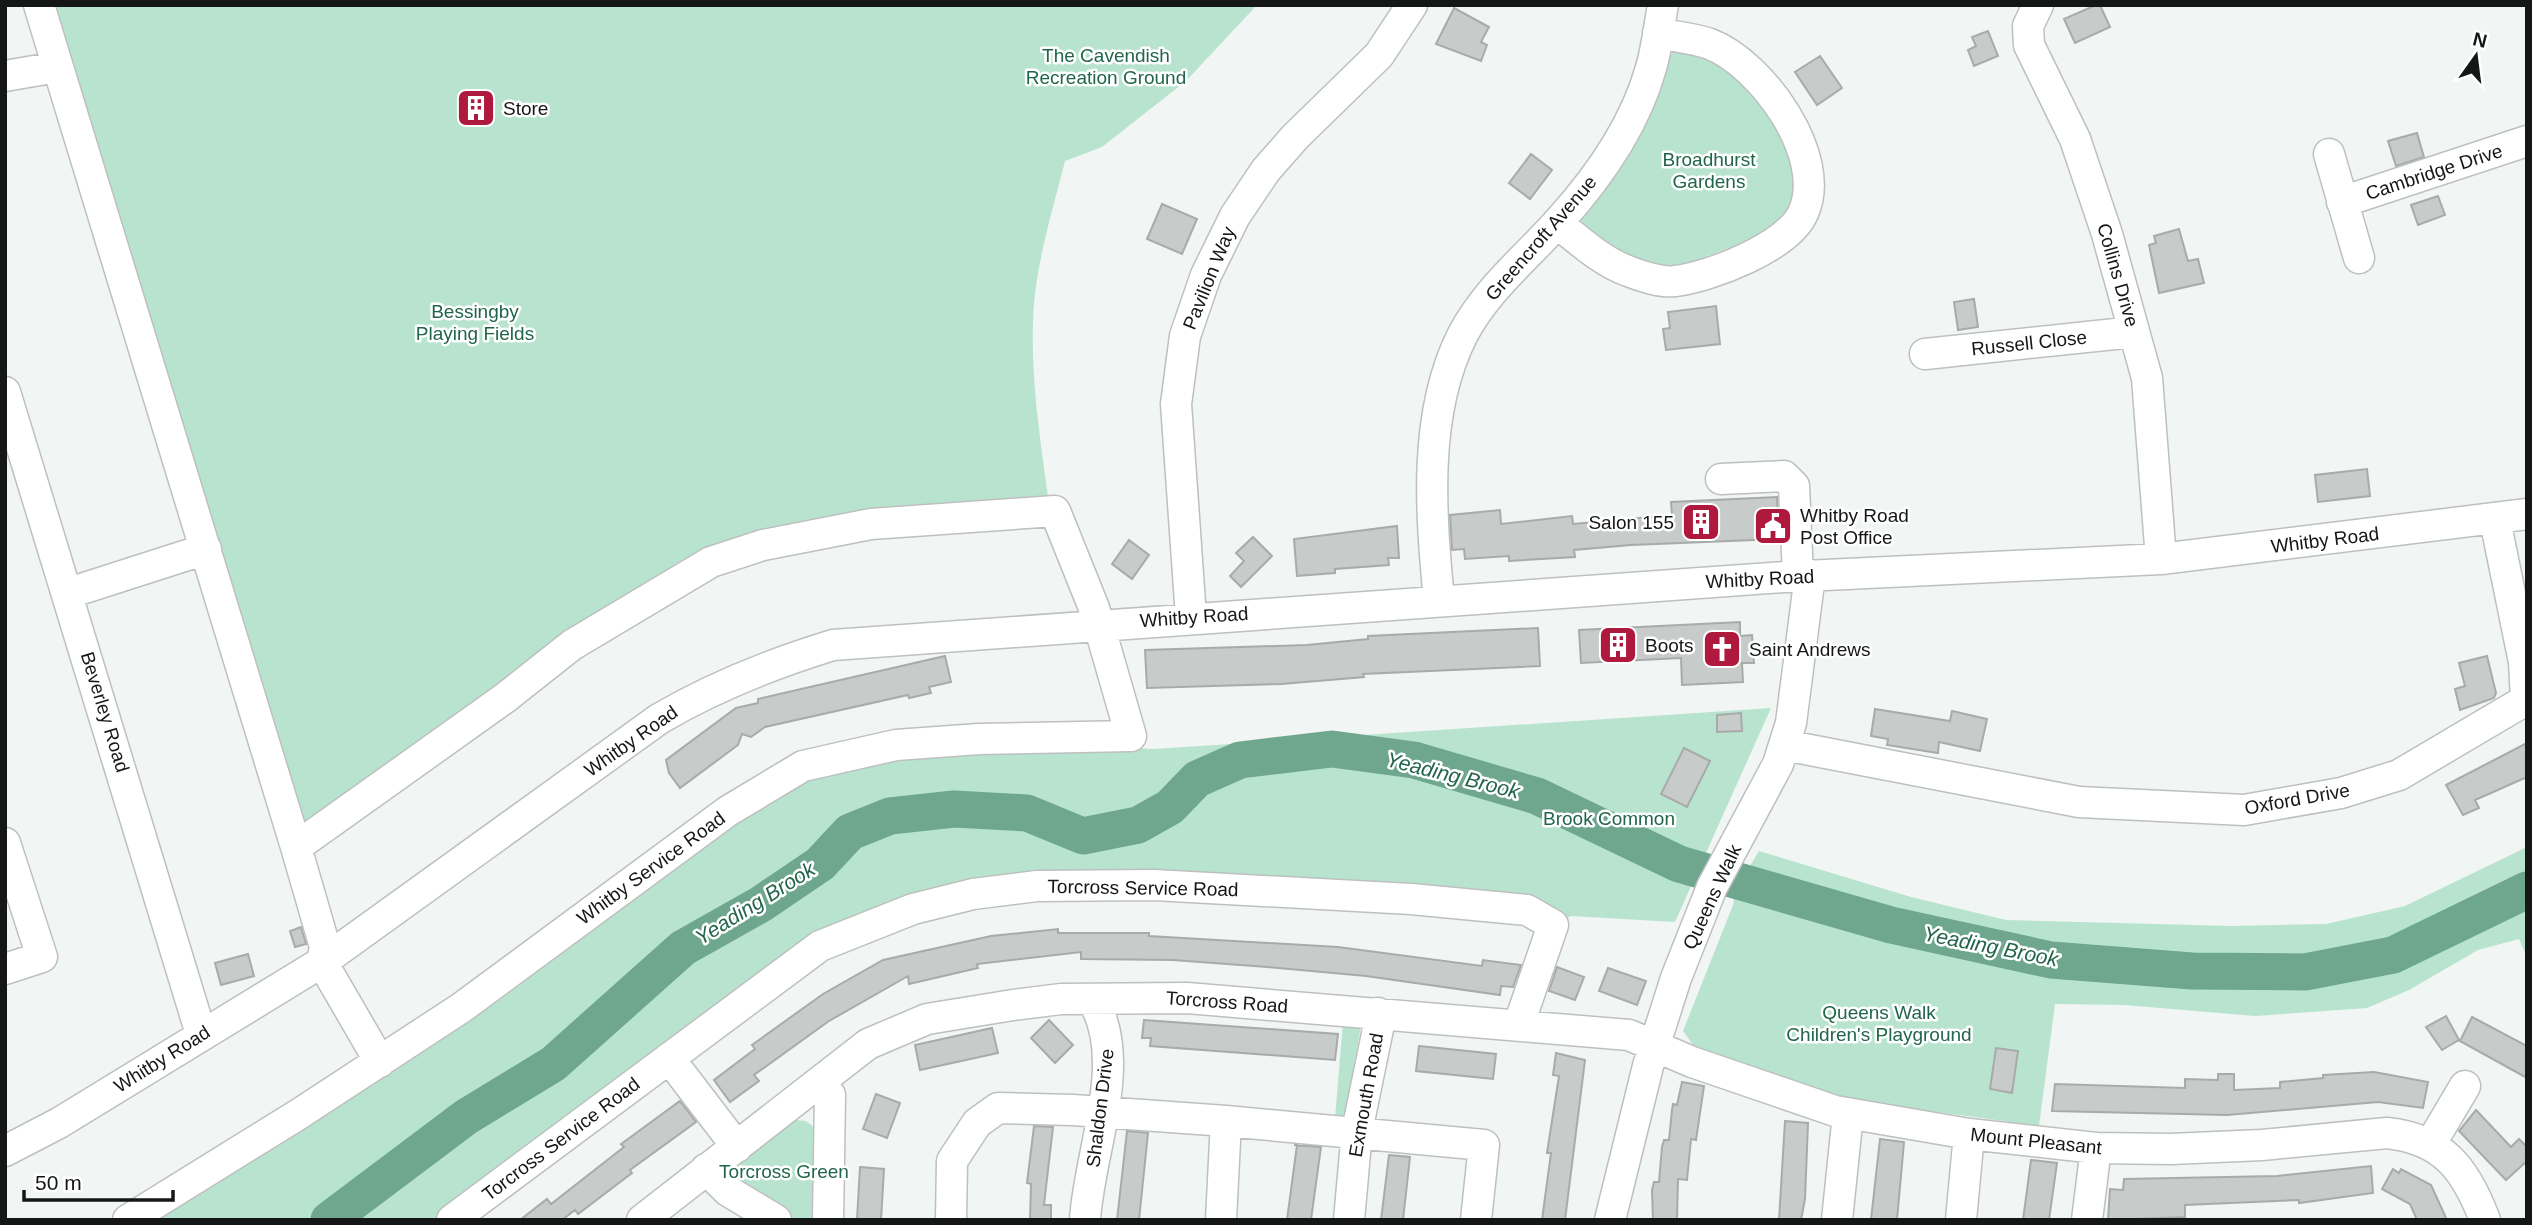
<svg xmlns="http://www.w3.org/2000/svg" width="2532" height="1225" font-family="Arial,sans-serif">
	<rect width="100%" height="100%" fill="#f1f5f3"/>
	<!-- green -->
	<path fill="#b8e4cf" d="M44 5H1257L1186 81 1102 147 1065 161C1052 213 1034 269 1033 323 1031 383 1041 445 1049 504L764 539 304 831Z
		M1680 50 1711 55 1742 76 1781 129 1798 182 1790 207 1774 230 1680 267 1646 265 1619 254 1582 224V209L1663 58Z
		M1771 708 1675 922 1571 916 1553 925 1187 887 913 909 658 1055 434 1220H145L772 790 869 760 1102 747 1154 749Z
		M2527 847V957L2519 939 2478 950 2409 990 2367 1008 2255 1016 2124 1005 2055 1004 2039 1126 1865 1102 1793 1084 1699 1053 1683 1031 1733 905 1735 891 1759 851 1911 897 2006 920 2231 926 2326 924 2405 906Z
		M1343 1022 1361 1026 1343 1130H1334Z
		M795 1120 806 1121 815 1128 816 1216C808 1222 795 1221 786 1216L740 1183 741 1157Z"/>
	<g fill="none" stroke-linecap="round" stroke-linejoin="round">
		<!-- river -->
		<path stroke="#6fa68e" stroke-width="37" d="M329 1220 466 1117 553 1064 683 948 761 904 820 864 850 832 890 816 954 809 1027 813 1083 836 1138 825 1170 807 1197 779 1240 760 1332 749 1414 760 1537 796 1679 864 1891 925 2051 960 2192 971 2305 972 2393 955 2527 890"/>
	</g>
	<!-- building -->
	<path fill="#c7cbc9" stroke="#a7aba9" stroke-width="2" d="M2096 5H2100L2110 27 2075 43 2064 19Z
		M1454 8 1489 27 1481 42 1487 45 1481 61 1436 44Z
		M1988 31 1998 56 1974 66 1968 50 1976 46 1972 37Z
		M1820 56 1842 88 1817 105 1795 72Z
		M492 98 494 115 461 118 459 101Z
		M2417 133 2424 157 2396 166 2388 141Z
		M1531 154 1552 170 1530 199 1509 183Z
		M2438 196 2445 215 2418 225 2411 205Z
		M1162 204 1197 219 1182 254 1147 239Z
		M2179 229 2188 261 2198 259 2204 283 2159 293 2149 245 2156 243 2154 236Z
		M1974 299 1978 327 1958 330 1954 302Z
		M1716 306 1720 344 1666 350 1663 329 1670 328 1668 312Z
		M2367 469 2370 496 2318 502 2315 475Z
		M1777 497 1779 539 1631 545 1574 550 1575 557 1509 561V556L1465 559 1464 549 1452 550 1450 515 1500 510 1501 524 1572 516 1573 524 1672 515 1671 502Z
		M1397 526 1399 558H1388L1389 565 1335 569V573L1297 576 1294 539Z
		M1253 537 1272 556 1241 587 1230 576 1244 561 1236 553Z
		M1129 540 1149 555 1132 579 1112 564Z
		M1740 622V636L1752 635 1754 663H1742L1743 682 1682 685 1681 658 1581 663 1579 630Z
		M1538 628 1540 666 1363 674 1364 677 1281 684 1147 688 1145 650 1307 645 1368 639V636Z
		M945 656 951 682 929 687 931 693 909 698 908 695 765 727 751 737 742 734 738 745 680 788 669 773 666 760 736 708 758 703V699Z
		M2487 656 2496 693 2494 698 2460 710 2455 689 2465 686 2459 663Z
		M1875 709 1950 721 1952 711 1987 719 1980 751 1939 742 1938 753 1887 745 1888 739 1871 736Z
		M1741 713 1742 731 1717 732V715Z
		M2527 743V777L2475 800 2479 808 2463 815 2446 785Z
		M1684 748 1710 761 1687 807 1661 794Z
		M301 927 306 944 295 947 290 931Z
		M1058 929V933H1149V936L1338 947 1482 966 1483 960 1521 965 1513 987 1501 986 1500 995 1366 976 1267 967 1173 960 1081 959V952L977 964 978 968 909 984 908 976 873 996 829 1021 754 1075 759 1081 730 1102 714 1080 755 1049 752 1045 823 994 883 960 991 936Z
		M248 954 254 976 221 985 215 963Z
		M1557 967 1584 977 1575 1000 1549 991Z
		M1608 968 1646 981 1637 1005 1599 991Z
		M2446 1016 2459 1040 2442 1050 2426 1027Z
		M2472 1017 2527 1046V1078L2460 1041Z
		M1049 1020 1073 1045 1055 1063 1031 1038Z
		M1144 1020 1338 1034 1335 1060 1150 1046 1151 1038H1142Z
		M992 1028 998 1053 920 1070 915 1045Z
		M1419 1046 1496 1054 1493 1079 1416 1071Z
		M1996 1048 2018 1051 2012 1093 1990 1089Z
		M1556 1053 1585 1060 1565 1220H1542L1551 1153H1547L1559 1076 1553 1075Z
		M2374 1072 2428 1082 2423 1108 2378 1102 2227 1115 2052 1111 2055 1084 2185 1088V1079L2218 1080V1074H2234V1090L2280 1088V1082L2323 1078V1075Z
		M1682 1082 1704 1086 1696 1140 1691 1139 1687 1180 1678 1179 1677 1220H1653L1652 1190 1654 1182H1659L1662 1147 1664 1140H1669L1672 1110 1673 1104 1677 1105Z
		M876 1094 900 1103 887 1138 863 1129Z
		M680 1101 696 1122 630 1170 632 1173 578 1214 575 1210 562 1220H520L547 1199 551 1204 624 1147 621 1144Z
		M2476 1110 2511 1147 2519 1139 2527 1147V1161L2506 1180 2459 1131Z
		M1785 1121 1808 1123 1805 1199 1801 1220H1779Z
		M1034 1126 1053 1127 1044 1205H1051V1220H1030L1031 1184 1027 1183Z
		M1127 1131 1148 1133 1139 1220H1117Z
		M1880 1139 1904 1142 1897 1220H1871Z
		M1294 1145 1321 1147 1311 1220H1287L1297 1145Z
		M1389 1155 1410 1157 1403 1220H1381Z
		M2031 1160 2057 1163 2049 1220H2023Z
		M2371 1166 2373 1193 2299 1203V1200L2185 1205V1217L2108 1220 2110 1189 2123 1190 2124 1179 2277 1176Z
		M860 1167 884 1169 881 1220H857Z
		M2393 1169 2399 1173 2401 1169 2431 1185 2447 1220H2417L2410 1204 2382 1189Z"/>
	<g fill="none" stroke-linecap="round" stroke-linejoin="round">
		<!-- minor casing -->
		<g stroke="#bdc0bf" stroke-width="33">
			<path id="minor" d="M39 5 296 847 505 698 572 645 711 562 763 545 871 524 1055 511 1094 608 1131 736 979 739 896 745 803 766 728 811 461 1008 299 1114 128 1220
				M2038 5 2028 26 2029 45 2075 139 2107 234 2147 378 2161 559
				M5 76 57 67
				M2329 154 2359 258
				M2342 202 2527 141
				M1557 223C1579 240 1602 262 1628 271 1640 276 1662 283 1675 281 1710 277 1788 247 1803 213 1829 157 1762 64 1710 44 1694 38 1675 37 1658 33
				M1925 354 2134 332
				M5 392 201 1034
				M1721 479 1784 476 1794 486 1798 576
				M69 593 206 549
				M1439 601C1431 515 1422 414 1463 334 1487 289 1525 259 1559 221 1598 178 1635 125 1651 68 1657 48 1659 26 1663 5
				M1191 617 1176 404 1185 336 1206 275 1235 216 1266 170 1295 137 1379 55 1412 5
				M1784 745 2079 802 2244 810 2341 793 2399 775 2526 700 2524 662 2495 520
				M5 843 42 957 5 969
				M296 847 325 947 322 962 380 1062
				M669 1058 737 1147
				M819 1085 830 1095 828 1220
				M1226 1121 1484 1145 1476 1220
				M2430 1145 2465 1086
				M5 1151 59 1123 322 962 659 719C715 686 771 664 833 645L1784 577 2161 559 2527 514
				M706 1169 728 1191 776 1220
				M452 1220 820 946 913 909 973 894 1037 886 1154 885 1411 899 1527 910 1553 925 1519 1024
				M642 1220 868 1044 927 1019 1013 1005 1061 999 1187 998 1629 1035 1692 1062 1835 1111 1969 1134 2096 1148 2171 1149 2262 1145 2387 1133C2444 1139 2466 1170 2485 1220
				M951 1220 952 1161 977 1123 998 1108 1073 1110 1226 1121 1221 1220
				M1085 1220C1089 1151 1130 1060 1092 999
				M1349 1220 1357 1131 1378 1029V1013
				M1610 1220 1648 1066 1676 978 1712 887 1778 764 1791 723 1810 575
				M1837 1220 1848 1114
				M1961 1220 1969 1134
				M2087 1220 2096 1148"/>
		</g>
		<!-- minor -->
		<use href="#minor" stroke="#fff" stroke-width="30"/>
	</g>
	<!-- icons -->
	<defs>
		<g id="building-square" transform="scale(2.0125)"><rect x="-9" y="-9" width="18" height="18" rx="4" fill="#ae193d" stroke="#fff"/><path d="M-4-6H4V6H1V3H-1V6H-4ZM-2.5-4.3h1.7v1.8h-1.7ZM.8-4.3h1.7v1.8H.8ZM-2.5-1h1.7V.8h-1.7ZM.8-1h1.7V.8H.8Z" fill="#fff"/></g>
		<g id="civic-square" transform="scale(2.0125)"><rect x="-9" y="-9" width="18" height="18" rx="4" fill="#ae193d" stroke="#fff"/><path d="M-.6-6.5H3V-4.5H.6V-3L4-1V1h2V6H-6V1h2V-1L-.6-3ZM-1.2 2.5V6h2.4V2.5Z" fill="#fff"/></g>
		<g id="church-square" transform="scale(2.0125)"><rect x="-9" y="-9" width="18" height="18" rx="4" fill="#ae193d" stroke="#fff"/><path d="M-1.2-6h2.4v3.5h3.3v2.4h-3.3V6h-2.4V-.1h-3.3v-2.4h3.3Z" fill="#fff"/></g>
	</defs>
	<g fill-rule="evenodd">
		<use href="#building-square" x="476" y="108"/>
		<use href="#building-square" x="1701" y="522"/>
		<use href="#civic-square" x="1773" y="526"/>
		<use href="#building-square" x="1618" y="645"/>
		<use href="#church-square" x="1722" y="649"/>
	</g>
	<g text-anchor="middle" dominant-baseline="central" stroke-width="5" stroke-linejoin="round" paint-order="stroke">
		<!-- park labels -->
		<g font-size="19" fill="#21654c" stroke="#fff">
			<text x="1106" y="55">The Cavendish<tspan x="1106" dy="22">Recreation Ground</tspan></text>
			<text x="1709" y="159">Broadhurst<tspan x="1709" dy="22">Gardens</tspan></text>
			<text x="475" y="311">Bessingby<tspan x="475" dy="22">Playing Fields</tspan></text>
			<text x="1609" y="818">Brook Common</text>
			<text x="1879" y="1012">Queens Walk<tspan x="1879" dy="22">Children's Playground</tspan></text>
			<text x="784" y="1171">Torcross Green</text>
		</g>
		<!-- poi labels -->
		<g font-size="19" fill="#151616" stroke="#fff" text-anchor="start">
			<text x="503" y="108">Store</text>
			<text x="1800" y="515">Whitby Road<tspan x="1800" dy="22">Post Office</tspan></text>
			<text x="1674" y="522" text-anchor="end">Salon 155</text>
			<text x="1645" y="645">Boots</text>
			<text x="1749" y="649">Saint Andrews</text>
		</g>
		<!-- street labels -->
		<g font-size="19" fill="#151616" stroke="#fff">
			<text transform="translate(2434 172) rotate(-18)">Cambridge Drive</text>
			<text transform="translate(1541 238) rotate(-49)">Greencroft Avenue</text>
			<text transform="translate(2118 275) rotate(74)">Collins Drive</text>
			<text transform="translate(1209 278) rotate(-68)">Pavilion Way</text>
			<text transform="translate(2029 343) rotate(-6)">Russell Close</text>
			<text transform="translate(2325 540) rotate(-7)">Whitby Road</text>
			<text transform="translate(1760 579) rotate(-3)">Whitby Road</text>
			<text transform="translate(1194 617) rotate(-4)">Whitby Road</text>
			<text transform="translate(105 712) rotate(73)">Beverley Road</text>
			<text transform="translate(631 741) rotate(-35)">Whitby Road</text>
			<text transform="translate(2297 799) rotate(-10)">Oxford Drive</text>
			<text transform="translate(651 868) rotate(-36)">Whitby Service Road</text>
			<text transform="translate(1143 888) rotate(1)">Torcross Service Road</text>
			<text transform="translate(1712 897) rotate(-65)">Queens Walk</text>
			<text transform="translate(1227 1002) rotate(4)">Torcross Road</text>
			<text transform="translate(162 1059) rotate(-32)">Whitby Road</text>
			<text transform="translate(1366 1095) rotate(-80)">Exmouth Road</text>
			<text transform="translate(1100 1108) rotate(-83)">Shaldon Drive</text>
			<text transform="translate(561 1139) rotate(-37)">Torcross Service Road</text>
			<text transform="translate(2036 1141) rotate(6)">Mount Pleasant</text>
		</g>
		<!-- water labels -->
		<g font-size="21" font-style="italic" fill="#22654c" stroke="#fff">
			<text transform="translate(1453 775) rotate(14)">Yeading Brook</text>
			<text transform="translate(755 903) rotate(-32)">Yeading Brook</text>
			<text transform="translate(1991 946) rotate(11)">Yeading Brook</text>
		</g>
	</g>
	<!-- border -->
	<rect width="2532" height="1225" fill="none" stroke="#151616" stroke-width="14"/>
	<!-- north arrow -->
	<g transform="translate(2476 56) rotate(14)" stroke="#ffffff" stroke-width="5" paint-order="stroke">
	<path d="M0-5L12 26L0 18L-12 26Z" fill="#151616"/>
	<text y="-10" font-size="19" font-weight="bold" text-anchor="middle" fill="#151616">N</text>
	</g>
	<!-- scale -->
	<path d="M24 1190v10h149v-10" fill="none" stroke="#151616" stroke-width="3.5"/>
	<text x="35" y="1190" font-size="21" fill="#151616" stroke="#ffffff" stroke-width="5" paint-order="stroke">50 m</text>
</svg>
